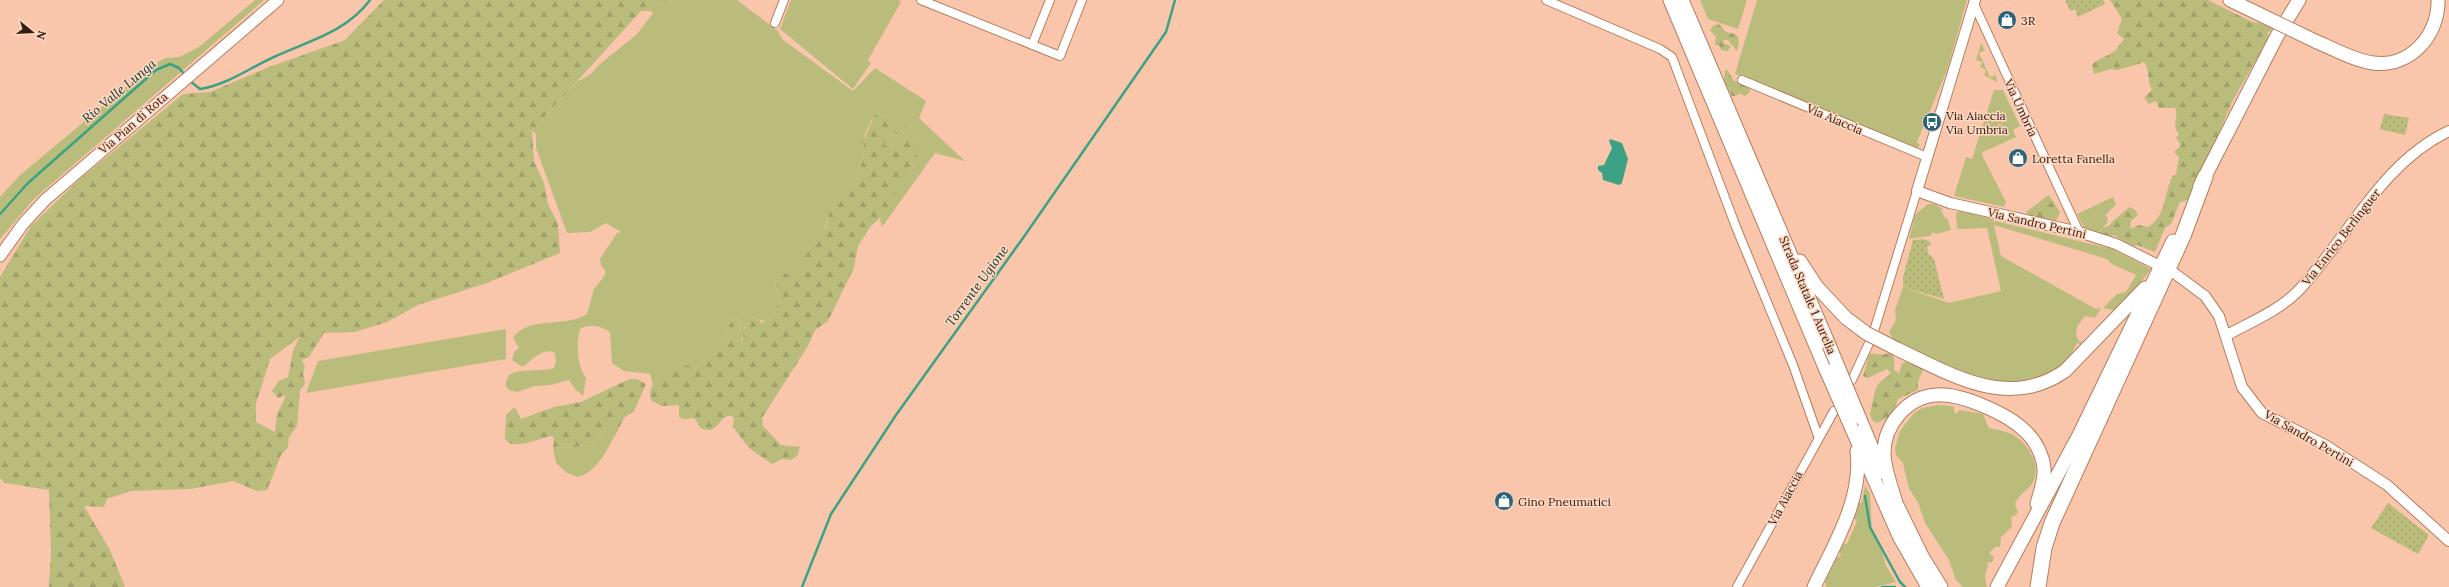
<svg xmlns="http://www.w3.org/2000/svg" width="2449" height="587" font-family="Lora,serif">
	<defs>
		<pattern id="forest-firs" width="22" height="20" patternUnits="userSpaceOnUse"><rect width="22" height="20" fill="#babc7c"/><path d="M5 1l3.5 6h-7zM16 11l3.5 6h-7z" fill="#a0a16a"/></pattern>
		<pattern id="garden-dots" width="8" height="8" patternUnits="userSpaceOnUse"><rect width="8" height="8" fill="#babc7c"/><path d="M2 2h.1M6 6h.1" fill="none" stroke="#a0a16a" stroke-width="1.8" stroke-linecap="round"/></pattern>
	</defs>
	<rect width="100%" height="100%" fill="#fac6ab"/>
	<!-- grass -->
	<path fill="#babc7c" d="M255 0H264L34 199 0 239V197L19 176 152 65 166 58 179 57 199 47Z
		M673 0H737L778 31 782 39 853 91 875 68 926 101 919 118 965 161 935 153 882 227 880 219 905 177 914 165 917 146 915 135 902 137 890 146H884L889 135H897L903 131V124L886 118 881 114 872 119 865 134 863 145 864 152 858 178 828 217 824 232 812 245 793 278 789 277 775 283 780 301 777 308 766 322 753 317 744 328 741 342 737 341 742 319 732 320 726 332 722 349 710 352 702 365C681 367 665 365 653 385L650 374 624 371 612 363 610 332C601 326 589 323 580 329 576 344 577 366 586 378L583 396 575 389 569 380 551 385 535 386 517 392 509 390 505 385 509 375C523 367 539 373 554 368L556 361 555 353C544 347 532 359 525 366H521L512 360 514 352 519 348 513 338C528 315 567 328 587 314L594 289 603 278 606 271 601 266 600 259 617 233 621 232 606 223 590 232 567 233 536 148V134L532 131 577 82 591 74 599 65 637 34 653 13 651 11H641Z
		M791 0H898L901 2 868 60 871 63 853 89 780 29Z
		M1700 0H1747L1738 29 1708 19Z
		M1757 0H1967L1947 70 1917 142 1920 145 1917 149 1735 74Z
		M1981 43 1985 50 1979 53 1990 77 1996 75 1997 82 1984 75 1986 70 1980 67 1982 62 1976 60Z
		M1994 90H2003L2020 126 2013 130 2016 137 1983 152 1982 155 2006 202 2004 207 1954 196 1966 157 1972 159Z
		M2113 197 2116 205 2105 215 2108 218 2107 223 2097 233 2085 230 2077 214Z
		M1928 204H1934L1943 209 1941 210 1945 218H1947L1951 230 1936 234 1933 232 1930 236 1909 239 1915 215Z
		M1960 211 1993 219 1994 223 1995 221 2112 249 2151 269 2118 311 2103 308 2117 294 2126 292 2136 275 2112 264 2107 259 1994 225 2001 256 2096 309 2101 308 2095 318 2085 316 2077 327 2076 335 2079 341 2087 343 2084 345 2077 343C2070 358 2063 365 2049 373 1997 402 1940 361 1893 339L1889 332 1896 320 1895 310 1903 287 1949 303 2001 291 1987 228 1957 229 1956 213Z
		M506 329V359L306 393 318 361Z
		M1938 405 1953 406 1955 414 1960 410 1983 414 1989 428C1998 430 2007 431 2015 436 2029 445 2041 466 2033 482 2029 490 2017 495 2015 505L2018 512 2016 515 2011 517 2012 527 2001 537 2000 547H1995L1989 553 1994 557 1992 562 1986 563 1988 565 1985 577 1987 587H1963L1956 580 1949 560 1925 523 1918 502 1909 489 1903 463 1896 455 1895 448 1900 431 1914 413 1922 408Z
		M603 432H617C608 447 598 472 578 477L567 473 556 463 553 448 591 446Z
		M1865 485 1870 494 1872 531 1881 548 1886 566 1896 582 1875 587H1826L1825 581 1833 559 1841 556 1839 549 1842 543 1847 544 1857 521 1852 516 1855 506 1862 502Z"/>
	<!-- forest -->
	<path fill="url(#forest-firs)" fill-rule="evenodd" d="M384 0H673L641 11 532 131 534 161 544 183 548 204 558 224 560 253 487 283 418 305 387 322 355 332 324 333 309 357 302 360 305 367 303 373 305 384 300 390 297 426 289 437 288 447 281 455 267 490 257 491 233 481 190 489 131 491 107 499 104 507 84 506 110 550 125 587H49L51 551 49 490 5 483 0 478V277L31 226 80 179 183 94 210 92 269 67 345 40ZM301 336C289 353 293 359 288 377L279 381 272 391 278 398 285 395 284 400 277 414 275 432 256 422V404L270 359Z
		M2110 0H2208L2252 22 2266 24 2273 30 2268 32V39L2233 100 2205 165C2198 174 2194 195 2188 199 2186 201 2182 201 2180 202L2171 224 2165 228 2155 252 2137 245 2132 247 2114 235 2107 237 2099 233 2101 228 2108 226 2129 207 2135 210 2138 215 2131 221 2130 229 2139 225 2148 227C2166 216 2164 194 2172 177L2176 174 2179 157 2174 152 2181 145 2176 138 2179 134C2171 126 2179 117 2175 108H2159L2156 101 2149 104 2144 98 2152 90C2146 81 2151 71 2144 62 2134 66 2126 67 2117 70L2111 69 2094 74 2092 65 2095 62 2115 51 2124 39 2117 33 2122 19Z
		M1719 24 1726 32 1735 34 1738 37 1739 45 1737 51 1728 40H1724L1723 43 1731 46 1728 51 1721 50 1719 45H1715L1716 37 1710 30 1714 25Z
		M1725 69 1728 71 1734 81 1747 84 1751 88 1749 93 1745 96 1739 93 1736 96H1732L1724 81Z
		M881 114C888 121 900 118 905 127L900 134 889 135 884 146H890L908 132 915 135 917 146 916 162 905 177 883 215 871 226 858 246 854 268 828 321 815 330 808 346 762 418 763 426 781 445 800 447 797 456 791 460 782 459 772 464 749 448 733 427 734 419 732 416C720 413 718 437 701 428 697 426 698 421 694 418L683 419 679 417V405L662 406 652 401C644 389 664 368 676 366 684 365 694 366 702 365L710 352 722 349 726 332 732 320 742 319 737 341 741 342 743 339V331L750 318H757L762 323 768 320 780 301 775 280 784 273 793 277 812 245 826 228 830 210 858 178 864 152 863 142 874 116Z
		M2049 195 2060 212 2056 221 2030 216 2026 212Z
		M1872 353C1887 359 1896 343 1894 370L1899 373 1902 364 1906 361 1923 367V370L1918 381V390L1898 399 1891 416 1877 423 1872 420 1870 414 1875 391 1879 383 1891 373 1887 369 1868 378 1863 376 1869 355Z
		M629 379H637L646 384 634 411 624 418 617 432H603L591 446 553 448 554 439 552 436C541 437 513 452 505 439L506 415 513 408 516 409 521 419 554 407 581 402Z"/>
	<!-- garden -->
	<path fill="url(#garden-dots)" d="M2065 0H2103L2105 4 2078 17 2075 9 2070 11Z
		M2384 114 2409 118 2405 135 2380 129Z
		M1924 239 1930 242 1931 245 1927 246 1928 253 1934 259 1944 299 1903 287V277L1913 240Z
		M2388 503 2429 535 2418 554 2371 528Z"/>
	<!-- water -->
	<path fill="#3ca283" d="M1610 139 1622 143 1628 159 1622 183 1619 185 1603 180 1602 173 1598 170V166L1604 165 1612 148 1609 141Z"/>
	<g fill="none" stroke-linecap="round" stroke-linejoin="round">
		<!-- stream -->
		<path stroke="#3ca283" stroke-width="2.5" d="M190 81 200 89C227 85 251 67 276 56 311 40 346 32 370 0
			M0 214 28 183 156 70 170 64 179 68 185 75
			M1865 496 1870 527 1900 582 1905 587
			M802 587 831 514 896 415 1023 238 1166 32 1175 0
			M1882 587H1895"/>
		<!-- minor casing -->
		<g stroke="#b77c5c" stroke-width="10">
			<path id="minor" d="M921 0 1060 56 1082 0
				M1546 0 1660 49 1672 57 1736 227 1793 365 1818 436
				M1974 4 2079 232
				M775 23 784 0
				M1032 45 1050 0
				M1742 80 1927 157
				M1874 331 1917 191
				M1852 380 1870 341
				M1737 587 1834 411"/>
		</g>
		<!-- tertiary casing -->
		<g stroke="#b77c5c" stroke-width="12">
			<path id="tertiary" d="M1975 0 1917 191 1950 203 2079 232 2116 244 2154 263
				M2174 273 2205 296 2219 316 2242 387 2262 413 2325 445 2387 485 2449 541
				M2227 335C2251 322 2280 310 2299 290 2348 238 2381 163 2449 131"/>
		</g>
		<!-- secondary casing -->
		<g stroke="#b77c5c" stroke-width="13">
			<path id="secondary" d="M0 256 23 224 45 200 278 0"/>
		</g>
		<!-- trunk casing -->
		<g stroke="#b77c5c" stroke-width="15">
			<path id="trunk" d="M1670 0 1826 370
				M1682 0 1829 345
				M2230 0 2259 14
				M2315 41C2334 49 2353 60 2373 63 2410 68 2439 35 2438 0
				M2200 186 2277 36 2299 0
				M1800 261 1817 287 1846 318
				M1897 349C1951 374 2007 411 2065 371L2145 288
				M1859 417 1882 472
				M1852 429 1899 536 1928 587
				M1894 499 1923 558 1941 587
				M1897 507C1893 490 1884 470 1884 453 1884 425 1907 397 1936 395 1961 393 2008 414 2025 431 2035 440 2043 455 2044 469 2045 480 2040 493 2037 504
				M1814 587C1834 545 1863 499 1857 451
				M1997 587 2079 435 2173 241"/>
		</g>
		<!-- motorway casing -->
		<g stroke="#b77c5c" stroke-width="17">
			<path id="motorway" d="M2038 587 2044 548 2052 523 2183 236 2205 177"/>
		</g>
		<!-- minor -->
		<use href="#minor" stroke="#fff" stroke-width="8"/>
		<!-- tertiary -->
		<use href="#tertiary" stroke="#fff" stroke-width="10"/>
		<!-- secondary -->
		<use href="#secondary" stroke="#fff" stroke-width="11"/>
		<!-- trunk -->
		<use href="#trunk" stroke="#fff" stroke-width="13"/>
		<!-- motorway -->
		<use href="#motorway" stroke="#fff" stroke-width="15"/>
		<!-- trunk-bridge casing -->
		<g stroke="#b77c5c" stroke-width="15" stroke-linecap="butt">
			<path id="trunk-bridge" d="M2259 14 2315 41
				M1846 318 1866 333 1897 349
				M1829 345 1859 417
				M1826 370 1852 429"/>
		</g>
		<!-- trunk-bridge -->
		<use href="#trunk-bridge" stroke="#fff" stroke-width="13"/>
	</g>
	<!-- icons -->
	<defs>
		<g id="shop-disc" transform="scale(1)"><circle r="9.5" fill="#29637c" stroke="#fed7c2"/><path d="M-5-2.5h2.3a2.7 3.5 0 0 1 5.4 0H5L5.5 6h-11ZM-1.5-2.5h3a1.5 2.3 0 0 0-3 0Z" fill="#fff"/></g>
		<g id="bus-disc" transform="scale(1)"><circle r="9.5" fill="#29637c" stroke="#fed7c2"/><path d="M-5-6H5V4H4V6H2V4H-2V6H-4V4H-5ZM-3.5-4V0h7V-4ZM-3.5 1.2v1.5H-2V1.2ZM2 1.2v1.5H3.5V1.2Z" fill="#fff"/></g>
	</defs>
	<g fill-rule="evenodd">
		<use href="#shop-disc" x="2007" y="20"/>
		<use href="#bus-disc" x="1932" y="122"/>
		<use href="#shop-disc" x="2018" y="158"/>
		<use href="#shop-disc" x="1504" y="501"/>
	</g>
	<g text-anchor="middle" dominant-baseline="central" stroke-width="3" stroke-linejoin="round" paint-order="stroke">
		<!-- poi labels -->
		<g font-size="12" fill="#341d10" stroke="#fed7c2" text-anchor="start">
			<text x="2021" y="20">3R</text>
			<text x="1946" y="115">Via Aiaccia<tspan x="1946" dy="14">Via Umbria</tspan></text>
			<text x="2032" y="158">Loretta Fanella</text>
			<text x="1518" y="501">Gino Pneumatici</text>
		</g>
		<!-- street labels -->
		<g font-size="12" fill="#341d10" stroke="#fed7c2">
			<text transform="translate(2021 108) rotate(65)">Via Umbria</text>
			<text transform="translate(1835 119) rotate(23)">Via Aiaccia</text>
			<text transform="translate(133 123) rotate(-41)">Via Pian di Rota</text>
			<text transform="translate(2037 223) rotate(13)">Via Sandro Pertini</text>
			<text transform="translate(2341 237) rotate(-52)">Via Enrico Berlinguer</text>
			<text transform="translate(1808 295) rotate(67)">Strada Statale 1 Aurelia</text>
			<text transform="translate(2309 438) rotate(30)">Via Sandro Pertini</text>
			<text transform="translate(1785 498) rotate(-62)">Via Aiaccia</text>
		</g>
		<!-- water labels -->
		<g font-size="13" font-style="italic" fill="#073629" stroke="#fed7c2">
			<text transform="translate(119 91) rotate(-40)">Rio Valle Lunga</text>
			<text transform="translate(977 286) rotate(-54)">Torrente Ugione</text>
		</g>
	</g>
	<!-- north arrow -->
	<g transform="translate(32 32) rotate(108)" stroke="#fed7c2" stroke-width="3" paint-order="stroke">
	<path d="M0-3L7 15L0 10L-7 15Z" fill="#341d10"/>
	<text y="-6" font-size="11" font-weight="bold" text-anchor="middle" fill="#341d10">N</text>
	</g>
</svg>
